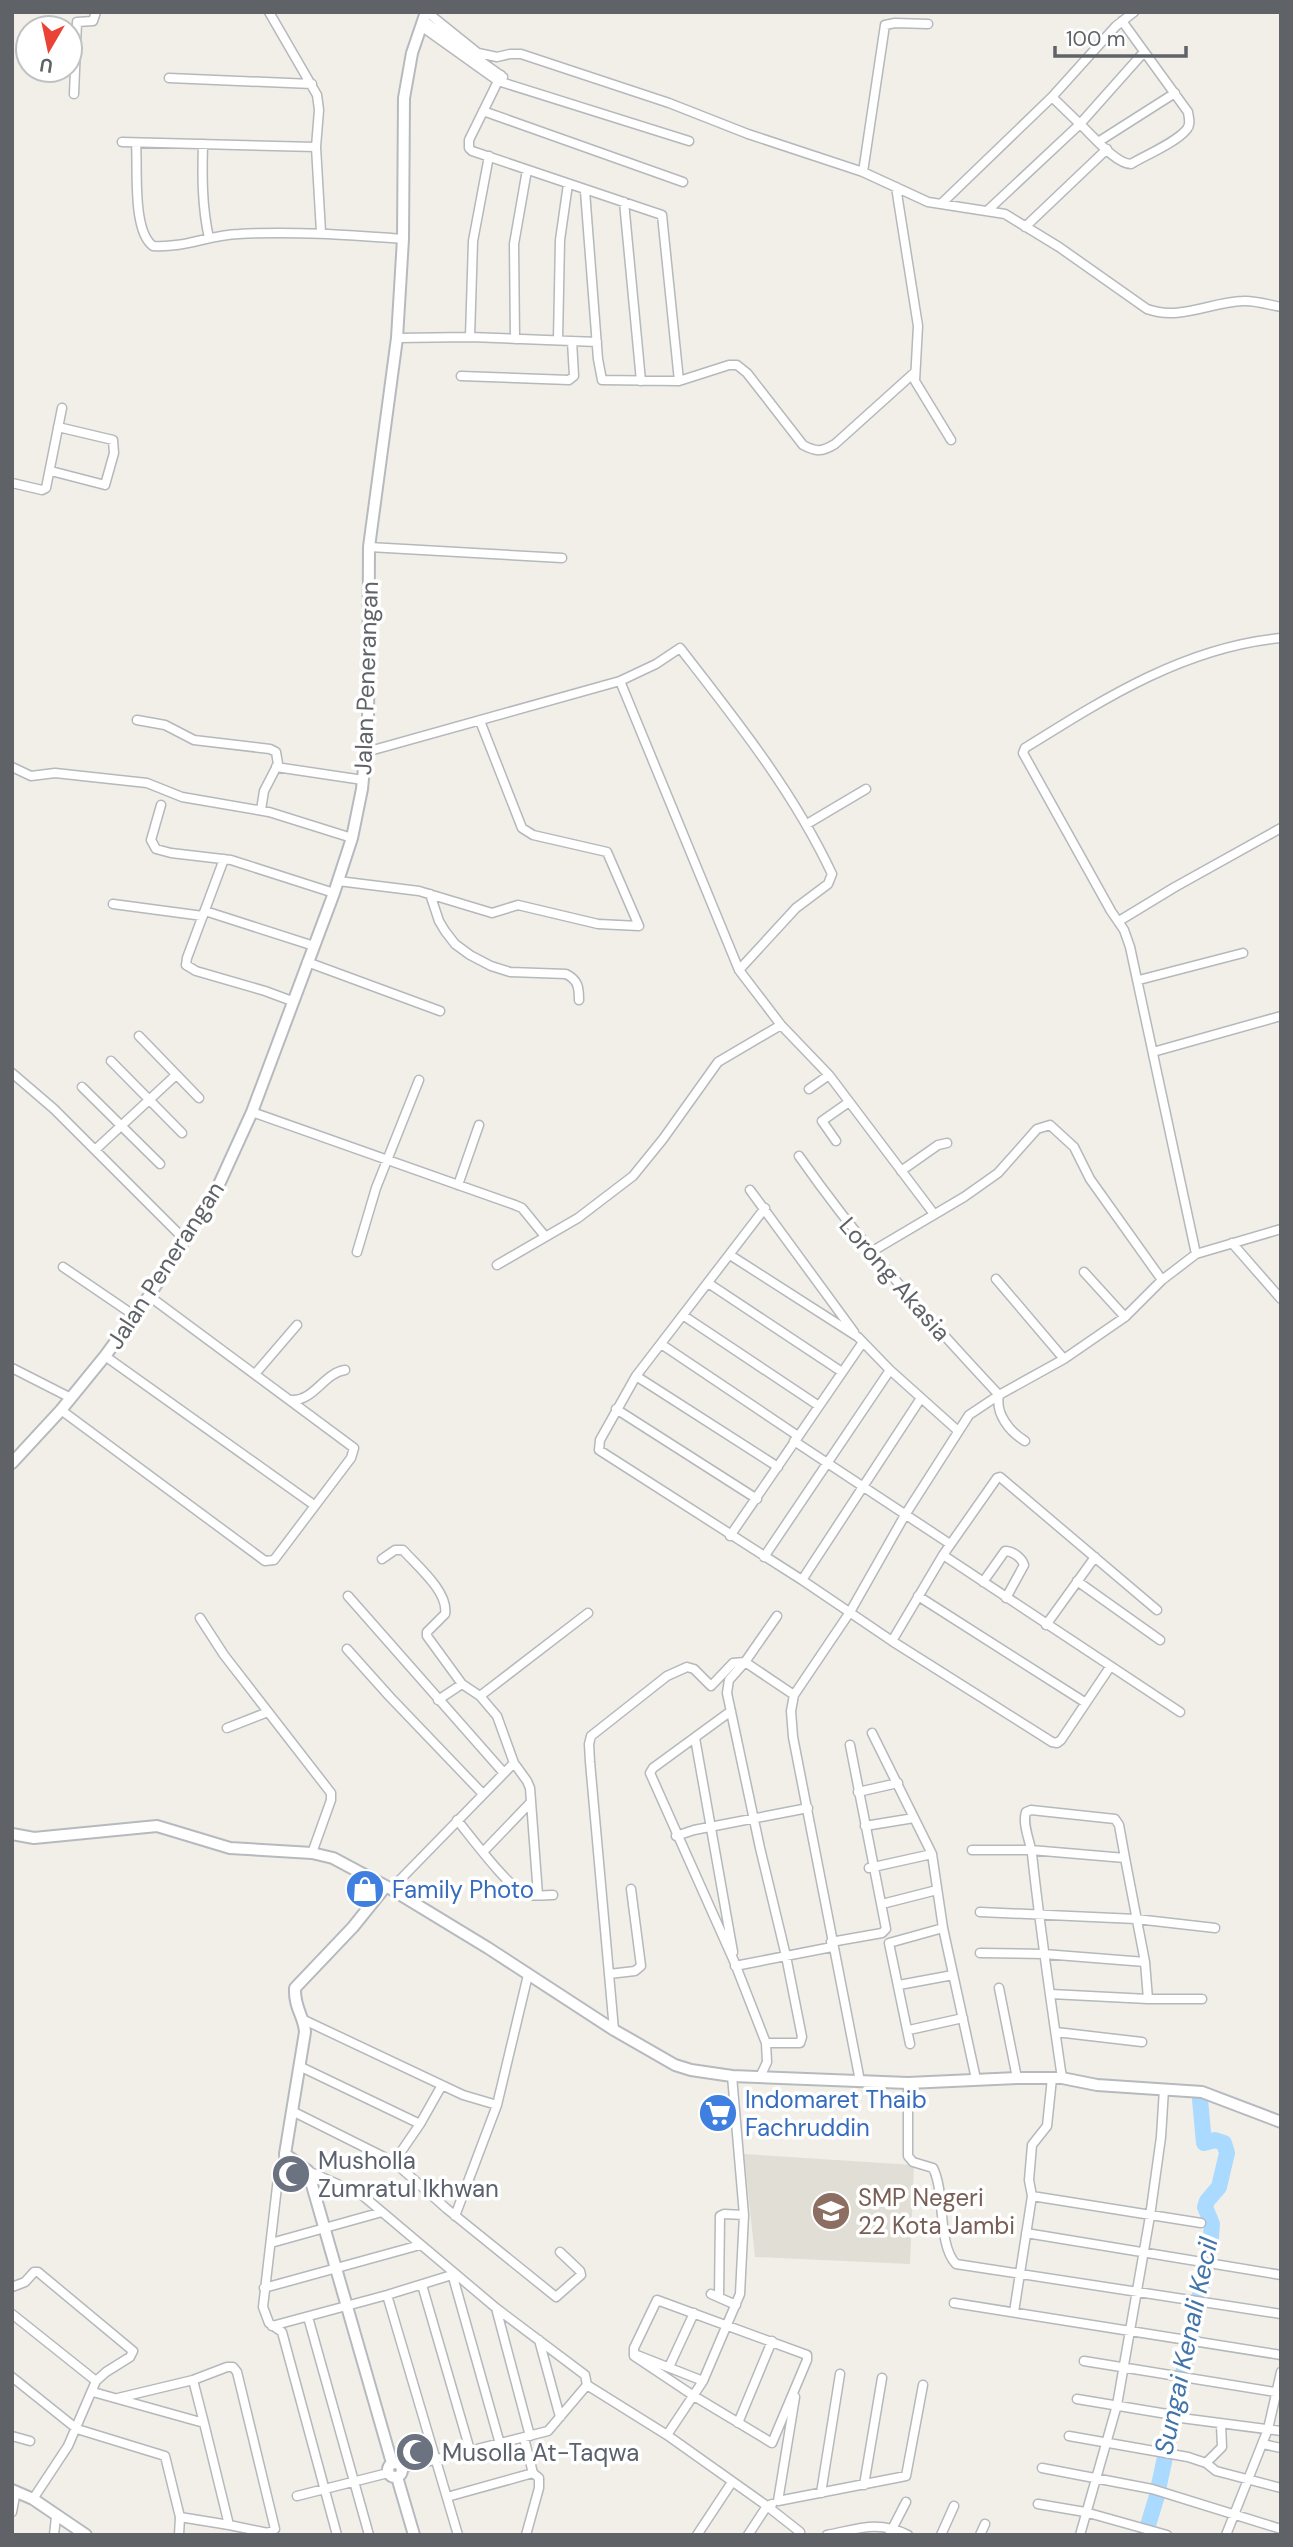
<svg xmlns="http://www.w3.org/2000/svg" width="1293" height="2547" font-family="'DM Sans',sans-serif">
	<rect width="100%" height="100%" fill="#f1efe8"/>
	<!-- education -->
	<path fill="#e1ded6" d="M744 2154 914 2165 910 2264 755 2257Z"/>
	<g fill="none" stroke-linecap="round" stroke-linejoin="round">
		<!-- river -->
		<path stroke="#aadaff" stroke-width="16" d="M1145 2535 1156 2499 1210 2249 1212 2224 1205 2207 1207 2201 1219 2187 1227 2153 1224 2143 1215 2140 1204 2143 1200 2099"/>
		<!-- street casing -->
		<g stroke="#b5b8bc" stroke-width="11">
			<path id="street" d="M269 12 317 95 319 110 316 147 321 232
				M427 12 478 53 497 57 510 54H521L669 103 748 134 863 172 928 202 1005 214 1059 247 1147 309C1180 321 1210 302 1243 301 1255 300 1269 305 1281 307
				M423 20 503 77
				M1122 21 1188 112C1189 119 1191 124 1187 129 1177 142 1146 155 1131 164 1116 164 1092 135 1080 124L1144 52
				M421 26 498 81 689 141
				M501 75 469 140V148L472 151 662 215 679 381
				M169 78 312 84
				M74 94 77 22 93 21 96 12
				M483 111 683 182
				M122 142 316 147
				M1098 142 1175 93
				M136 143C138 168 132 231 153 246 186 248 208 235 239 234 294 231 348 235 403 239
				M203 144C202 176 202 207 209 238
				M863 172 885 25 895 23 928 24
				M896 187 918 326 915 381 951 440
				M585 191 598 359 602 380 679 381 729 365H737L747 373 803 445C816 452 822 452 835 444L915 372
				M624 202 641 381
				M941 204 1052 97 1116 26 1134 12
				M987 211 1080 124 1052 97
				M1025 227 1107 149
				M470 337 473 241 489 156
				M397 338 470 337 597 342
				M515 339 514 244 527 170
				M558 340 560 240 568 184
				M461 376 569 380 574 376 572 341
				M51 471 105 485 114 453 113 440 58 427
				M12 483 42 490 46 488 62 408
				M369 547 562 558
				M620 681 739 970 781 1025 829 1075 934 1214
				M137 720 165 725 194 740 270 749 276 752 278 764 264 791 261 810
				M366 752 620 681 656 664 680 648C736 720 793 791 832 874L828 884 796 908 739 970
				M12 767 31 776 55 773 147 783 182 797 269 812 352 838
				M276 767 363 780
				M161 805 151 840 156 849 171 853 231 860 334 893
				M807 824 866 789
				M224 859 187 958 186 965 196 971 265 991 292 1001
				M338 881 419 891 492 913 518 905 598 924 639 926 607 852 533 835 522 828 480 721
				M430 894 439 921 445 931 455 944 470 955 491 966 510 972 566 974C578 980 579 987 579 1000
				M113 904 203 916
				M205 911 314 946
				M1119 921 1175 887 1281 828
				M307 962 440 1011
				M1139 980 1243 953
				M139 1036 199 1098
				M1153 1052 1281 1016
				M111 1061 182 1133
				M12 1073 54 1109 185 1240
				M82 1087 160 1164
				M809 1089 829 1075
				M252 1112 515 1205 522 1208 544 1235
				M836 1141 822 1121 849 1102
				M95 1150 176 1075
				M799 1156C859 1242 928 1319 999 1395 995 1414 1010 1432 1025 1441
				M901 1171 938 1145 947 1143
				M458 1185 479 1125
				M750 1190 854 1332
				M765 1208 636 1376 600 1440 599 1450 802 1580 892 1641 1052 1742 1057 1743 1061 1740 1110 1667
				M1232 1243 1281 1299
				M357 1252 376 1188 419 1080
				M871 1252 964 1197 998 1173 1037 1129 1050 1125 1074 1147 1090 1179 1162 1280
				M1196 1254 1130 947 1124 930 1111 911 1023 753 1025 748C1105 698 1185 647 1281 638
				M730 1255 858 1337 890 1370 957 1430
				M497 1265 578 1218 633 1176 663 1139 718 1062 781 1025
				M63 1267 135 1316
				M1084 1272 1125 1317
				M996 1279 1064 1359
				M708 1283 842 1372
				M684 1316 819 1406
				M661 1344 798 1436
				M105 1356 314 1505
				M12 1368 71 1398
				M255 1374 297 1325
				M636 1376 778 1467
				M292 1400C314 1401 324 1373 345 1370
				M616 1409 757 1499
				M61 1410 265 1561 274 1560 351 1458 354 1448 149 1296
				M794 1441 950 1544
				M730 1536 863 1342
				M943 1555 1180 1712
				M764 1557 890 1370
				M382 1559 395 1550H403C417 1566 449 1592 445 1614L427 1632V1636L462 1684 480 1696 497 1716 514 1763
				M802 1580 921 1398
				M1077 1581 1160 1640
				M983 1582 1005 1551C1013 1551 1022 1558 1024 1565L1006 1598
				M348 1596 503 1772
				M918 1596 1086 1703
				M200 1618 224 1655 331 1793V1800L312 1853
				M1046 1625 1095 1557
				M892 1641 943 1555 997 1478 1000 1477 1157 1610
				M347 1649 390 1697 482 1793
				M480 1696 588 1613
				M438 1700 462 1684
				M731 1711 653 1768 650 1773 734 1961 766 2043 767 2062 760 2077
				M227 1728 268 1712
				M872 1733 932 1854 943 1928 976 2079
				M695 1738 733 1952
				M858 1792 898 1783
				M457 1820C472 1838 506 1885 525 1894 533 1897 545 1895 553 1895
				M865 1826 914 1818
				M676 1836 694 1830 808 1808
				M972 1850H1031L1125 1858 1145 1962
				M483 1852 530 1803
				M869 1868 932 1854
				M391 1889 514 1763 527 1781 530 1788 538 1895
				M882 1904 937 1890
				M980 1912 1136 1919 1215 1928
				M831 1942 882 1933 886 1929 850 1745
				M980 1953 1044 1954 1145 1962 1148 1999
				M735 1966 832 1947
				M609 1974 635 1971 641 1966 631 1889
				M899 1985 953 1975
				M999 1988 1017 2078
				M1051 1994 1148 1999H1202
				M302 2019 463 2095 497 2105
				M614 2030 590 1762 589 1744 591 1736 667 1676 687 1667 694 1669 711 1686 733 1663 745 1662 794 1695
				M909 2030 963 2018
				M1056 2032 1142 2042
				M766 2043H800L802 2037 786 1956 760 1848 727 1693 729 1680 745 1662 777 1616
				M910 2044 889 1943 943 1928
				M299 2066 420 2124
				M1062 2078C1051 2003 1040 1929 1032 1854 1030 1841 1022 1824 1026 1812L1031 1810 1115 1819 1119 1825 1125 1858
				M860 2081 793 1737 791 1711 794 1695 850 1612 905 1515 969 1415 999 1395 1064 1359 1125 1317 1162 1280 1196 1254 1281 1229
				M908 2083V2156L913 2162 933 2168C946 2194 937 2244 956 2264L1281 2314
				M292 2111 394 2162 447 2209 556 2297 581 2275 580 2271 560 2252
				M285 2154 278 2178 263 2307 269 2323 282 2332 337 2535
				M394 2162 420 2124 442 2085
				M308 2171 362 2195 496 2308 585 2375 587 2385 548 2431 402 2468
				M1032 2196 1201 2223
				M455 2216 497 2105 528 1975
				M1026 2233 1281 2275
				M271 2243 382 2212
				M453 2277 500 2444
				M422 2285 470 2450
				M12 2287 25 2282 34 2272H38L133 2351 130 2357 106 2372 96 2381 68 2446 33 2499
				M264 2288 420 2245
				M711 2294 736 2305
				M387 2295 458 2535
				M719 2297 720 2216 724 2214 744 2215
				M657 2300 807 2355V2360L772 2443 694 2396 634 2356V2348Z
				M954 2303 1281 2355
				M496 2308 530 2436
				M1014 2312 1032 2196 1029 2180 1032 2145 1047 2126 1052 2078
				M12 2314 96 2381
				M308 2317 369 2535
				M272 2326 387 2295 455 2274
				M539 2340 560 2417
				M637 2355 703 2381
				M1084 2361 1281 2393
				M669 2367 694 2313
				M12 2377 77 2429 165 2456 180 2517 179 2535
				M193 2380 227 2367H233L237 2372 275 2529 268 2533 229 2525
				M587 2385 667 2435 767 2506 748 2535
				M93 2392 204 2423 229 2525 180 2517
				M795 2397 778 2501 906 2476 923 2385
				M118 2398 193 2380 204 2423
				M1077 2399 1167 2414
				M1181 2418 1281 2431
				M738 2423 772 2341
				M667 2435 703 2381 740 2294 744 2215 732 2076
				M12 2436 30 2441
				M1069 2436 1188 2457 1206 2463 1216 2471 1281 2488
				M1263 2444 1281 2448
				M1206 2463 1222 2447 1221 2424
				M1042 2468 1152 2489 1281 2529
				M864 2485 882 2378
				M821 2493 840 2374
				M297 2496 388 2473
				M447 2497 533 2473 524 2438
				M772 2504 767 2506 800 2532 798 2535
				M1038 2504 1085 2512 1167 2535
				M12 2512 16 2491
				M54 2535 56 2517
				M526 2535 539 2488V2478L533 2473
				M697 2535 732 2482
				M827 2535C858 2529 878 2520 908 2535
				M889 2535 906 2502
				M941 2535 954 2506
				M980 2535 985 2524
				M1080 2535 1117 2405 1150 2216 1161 2137 1164 2089
				M1226 2535 1268 2429 1281 2372"/>
		</g>
		<!-- secondary casing -->
		<g stroke="#b6babf" stroke-width="14">
			<path id="secondary" d="M12 1463 61 1410 105 1356 149 1296 216 1191 252 1112 334 893 352 838 362 789 368 727 369 547 397 338 403 239 404 98 412 53 426 12
				M12 1834 34 1838 157 1826 230 1848 312 1853 333 1858 391 1889 488 1948 614 2030 675 2065 691 2070 732 2076 908 2083 1017 2078H1062L1097 2085 1202 2092 1281 2122
				M386 1886 353 1927 295 1988C294 2008 304 2016 305 2032L285 2154 308 2171 392 2463
				M388 2470a7 7 0 1 1 14 0a7 7 0 1 1-14 0Z
				M397 2477 414 2535
				M12 2490 33 2499 86 2535"/>
		</g>
		<!-- street -->
		<use href="#street" stroke="#fff" stroke-width="8"/>
		<!-- secondary -->
		<use href="#secondary" stroke="#fff" stroke-width="10"/>
	</g>
	<!-- icons -->
	<defs>
		<g id="shop-disc" transform="scale(2.0125)"><circle r="9.5" fill="#3f7fe0" stroke="#fff"/><path d="M-5-2.5h2.3a2.7 3.5 0 0 1 5.4 0H5L5.5 6h-11ZM-1.5-2.5h3a1.5 2.3 0 0 0-3 0Z" fill="#fff"/></g>
		<g id="supermarket-disc" transform="scale(2.0125)"><circle r="9.5" fill="#3f7fe0" stroke="#fff"/><path d="M-6-5.5h2.5l.6 2H6L4.5 2H-2.5L-4.4-4H-6ZM-1.5 3.2a1.3 1.3 0 1 0 .1 0ZM3 3.2a1.3 1.3 0 1 0 .1 0Z" fill="#fff"/></g>
		<g id="mosque-disc" transform="scale(2.0125)"><circle r="9.5" fill="#6b7280" stroke="#fff"/><path d="M3.5-4.9A6 6 0 1 0 3.5 4.9A5 5 0 1 1 3.5-4.9Z" fill="#fff"/></g>
		<g id="school-disc" transform="scale(2.0125)"><circle r="9.5" fill="#8d6e63" stroke="#fff"/><path d="M0-5L7-2L0 1L-7-2ZM-4 1L0 2.5L4 1V4Q0 6-4 4Z" fill="#fff"/></g>
	</defs>
	<g fill-rule="evenodd">
		<use href="#shop-disc" x="365" y="1889"/>
		<use href="#supermarket-disc" x="718" y="2113"/>
		<use href="#mosque-disc" x="291" y="2174"/>
		<use href="#school-disc" x="831" y="2211"/>
		<use href="#mosque-disc" x="415" y="2452"/>
	</g>
	<g text-anchor="middle" dominant-baseline="central" stroke-width="7" stroke-linejoin="round" paint-order="stroke">
		<!-- street labels -->
		<g font-size="24" fill="#5f6368" stroke="#fff">
			<text transform="translate(366 678) rotate(-88)">Jalan Penerangan</text>
			<text transform="translate(165 1265) rotate(-57)">Jalan Penerangan</text>
			<text transform="translate(895 1279) rotate(49)">Lorong Akasia</text>
		</g>
		<!-- shop labels -->
		<g font-size="24" fill="#366cbe" stroke="#fff" text-anchor="start">
			<text x="392" y="1889">Family Photo</text>
			<text x="745" y="2099">Indomaret Thaib<tspan x="745" dy="28">Fachruddin</tspan></text>
		</g>
		<!-- worship labels -->
		<g font-size="24" fill="#5b616d" stroke="#fff" text-anchor="start">
			<text x="318" y="2160">Musholla<tspan x="318" dy="28">Zumratul Ikhwan</tspan></text>
			<text x="442" y="2452">Musolla At-Taqwa</text>
		</g>
		<!-- education labels -->
		<g font-size="24" fill="#785e54" stroke="#fff" text-anchor="start">
			<text x="858" y="2197">SMP Negeri<tspan x="858" dy="28">22 Kota Jambi</tspan></text>
		</g>
		<!-- water labels -->
		<g font-size="26" font-style="italic" fill="#4174aa" stroke="#fff">
			<text transform="translate(1186 2346) rotate(-78)">Sungai Kenali Kecil</text>
		</g>
	</g>
	<!-- border -->
	<rect width="1293" height="2547" fill="none" stroke="#5f6368" stroke-width="28"/>
	<!-- north arrow -->
	<g transform="translate(49 49) rotate(189)"><circle r="33" fill="#ffffff" stroke="#bfc1c3" stroke-width="2"/>
	<path d="M0-5L12 26L0 18L-12 26Z" fill="#ea4335"/>
	<text y="-10" font-size="19" font-weight="bold" text-anchor="middle" fill="#5f6368">U</text>
	</g>
	<!-- scale -->
	<path d="M1055 46v10h131v-10" fill="none" stroke="#5f6368" stroke-width="3.5"/>
	<text x="1066" y="46" font-size="21" fill="#5f6368" stroke="#ffffff" stroke-width="5" paint-order="stroke">100 m</text>
</svg>
